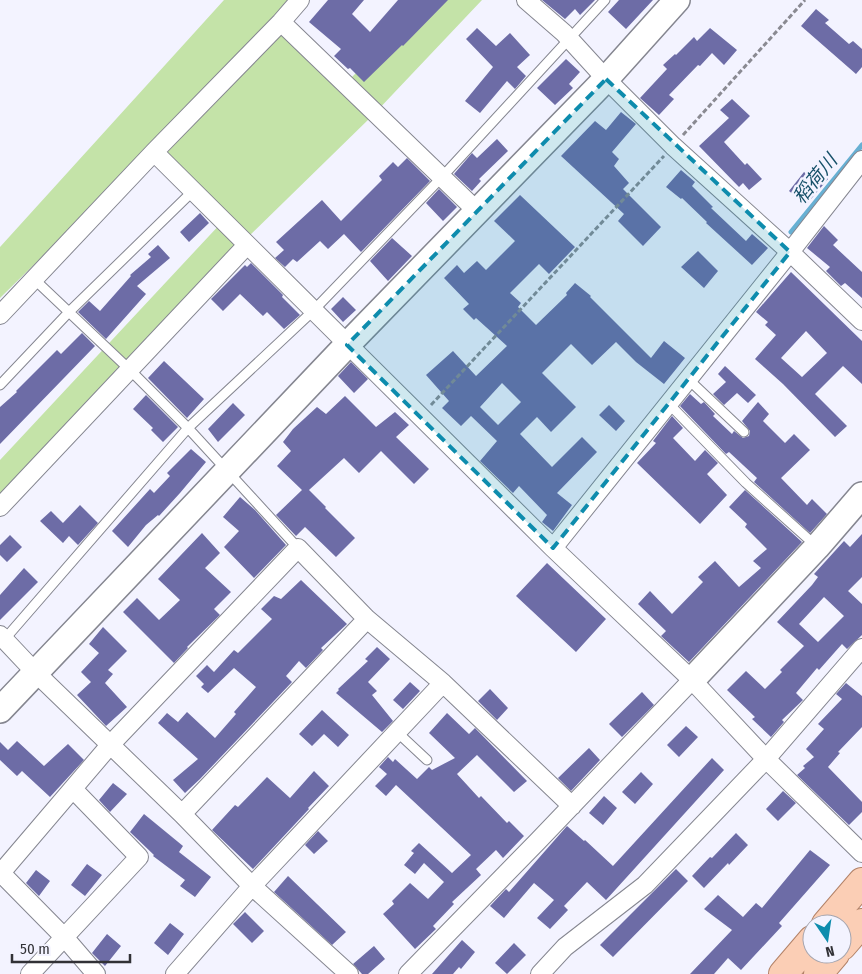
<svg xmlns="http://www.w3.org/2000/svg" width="862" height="974" font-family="'Fira Sans Condensed','Noto Sans JP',sans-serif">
	<rect width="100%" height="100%" fill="#f3f3ff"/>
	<!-- green -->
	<path fill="#c4e3a8" d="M224 0H300L281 22 0 298V247Z
		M429 0H482L375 113 345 84Z
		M281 34 371 117 248 237 165 150Z
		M223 221 247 245 0 506V460Z"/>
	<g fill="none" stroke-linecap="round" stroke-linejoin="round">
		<!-- stream -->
		<path stroke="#67b0d3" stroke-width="5" d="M791 232 862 145"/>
	</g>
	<!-- building -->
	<path fill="#6d6ca6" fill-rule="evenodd" d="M328 0H364L352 14 370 32 398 0H448L403 46 402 45 364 82 350 68 348 69 334 56 341 49 309 22Z
		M542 0H595L580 15 575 9 565 19Z
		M619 0H653L626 29 608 12Z
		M816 9 829 20 825 23 849 44 853 41 862 49V67L856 74 801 26Z
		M477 28 496 46 510 33 530 55 517 67 526 76 515 89 507 81 480 113 465 101 493 67 466 39Z
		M710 28 737 50 724 65 712 53 700 66 698 65 669 95 674 99 659 115 640 98 667 69 663 65 675 54 676 55 694 37 697 41Z
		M566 59 580 72 569 84 573 88 555 105 537 88Z
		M732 99 750 116 724 142 745 165 747 163 762 179 749 190 743 183 739 187 699 146 729 118 720 110Z
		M621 112 636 124 612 152 619 159 614 166 629 183 623 189 661 227 643 246 618 221 624 214 561 156 595 121 606 130Z
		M497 139 508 151 479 179 481 181 472 191 454 174 472 153 477 158Z
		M407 158 430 181 361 252 344 234 328 249 320 241 297 262 293 259 285 267 275 258 284 250 276 242 322 200 341 221 382 180 379 176 393 162 398 167Z
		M815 168 828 179 806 205 789 191 804 172 809 176Z
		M681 170 695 182 692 186 713 207 711 208 746 241 752 234 768 248 752 265 706 223 707 222 682 198 681 199 666 187Z
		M439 189 457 207 443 221 426 203Z
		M520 195 575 247 549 274 539 264 510 293 521 303 518 307 536 325 567 295 566 293 575 283 591 296 590 297 651 358 664 341 685 358 664 384 636 362 616 342 592 365 571 344 542 373 576 407 551 432 537 417 520 434 552 467 582 437 597 452 557 493 572 505 553 531 542 522 547 515 519 486 513 493 480 461 497 441 471 416 461 426 442 408 449 401 426 375 453 351 476 376 507 346 476 318 474 320 463 309 469 304 444 278 457 265 464 273 477 261 486 270 515 241 494 221ZM502 383 521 402 498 425 480 407Z
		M200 213 209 223 189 242 180 232Z
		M824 226 838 240 833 245 862 272V298L845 283 841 286 826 271 830 267 807 248Z
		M392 238 412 256 388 281 370 261Z
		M158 245 170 258 137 286 146 294 106 339 78 312 89 301 100 311 131 276 130 275 151 257 148 254Z
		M698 251 718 271 704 288 681 267Z
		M251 263 283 295 282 297 300 315 284 329 267 312 263 316 240 294 223 311 211 299 245 265 247 267Z
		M791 272 862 341V384L843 366 815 394 847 426 835 437 783 384 755 359 776 335 765 325 768 322 756 312ZM806 331 827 353 802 377 781 358Z
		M343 297 356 310 343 322 331 309Z
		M82 333 95 346 0 444V407L17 392 16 391 57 350 61 354Z
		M164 361 204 399 187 418 148 378Z
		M351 362 368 379 354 393 338 376Z
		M725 366 756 395 748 403 737 393 724 405 713 394 726 382 718 374Z
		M690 394 701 404 704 402 715 414 713 416 732 434 734 431 743 438 749 436 750 431 742 421 758 402 769 414 763 421 785 443 794 434 810 450 781 478 807 505 812 499 827 514 810 533 754 482 757 478 729 452 726 454 680 406Z
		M146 395 178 427 163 442 151 430 153 428 133 409Z
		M345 396 376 427 395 412 409 425 396 437 429 469 414 484 381 451 359 473 344 458 309 490 326 507 325 508 355 538 336 557 305 527 296 536 276 515 302 490 277 466 291 451 283 442 293 429 317 407 326 414Z
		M233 403 245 415 218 442 208 429Z
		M609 405 625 421 616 431 599 415Z
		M672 416 683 428 673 438 695 461 705 450 718 463 707 474 727 495 700 524 637 463 656 443 653 441Z
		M191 449 206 462 180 493 159 516 158 515 146 525 128 547 112 531 150 489 154 493 170 476 167 473Z
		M745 490 802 542 689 662 661 636 666 631 638 604 650 591 672 614 703 582 698 577 715 561 739 587 761 568 753 561 767 549 745 527 747 524 729 507Z
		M240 497 255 510 286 545 254 578 224 547 239 531 223 517Z
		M80 505 98 523 78 545 69 536 63 543 40 521 51 511 63 523Z
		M202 533 220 553 205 568 231 592 214 609 220 615 187 647 188 648 174 663 123 612 137 598 159 620 180 600 158 579Z
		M862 534V577L848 591 862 604V635L847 649 842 644 819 670 817 668 796 693 803 700 782 720 784 722 771 737 752 719 755 717 727 690 746 671 765 689 782 672 780 670 804 646 777 622 812 585 818 577 814 574 844 541 850 547ZM824 597 844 616 818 642 799 624Z
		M10 535 22 547 7 562 0 555V545Z
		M547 563 606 619 576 652 516 596Z
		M24 568 38 582 0 620V595Z
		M301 580 347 624 321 648 323 650 306 668 299 661 286 676 292 682 200 779 185 793 173 780 198 759 158 723 167 713 178 722 187 712 215 738 236 714 234 712 256 687 234 668 208 693 201 687 204 684 196 676 207 665 214 672 234 650 238 653 272 619 261 609 274 596 281 599Z
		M103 627 127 651 108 670 113 674 105 683 127 707 106 726 77 695 91 682 81 672 99 653 89 644Z
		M377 647 390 659 368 682 377 691 372 695 393 721 382 732 336 693 339 690 338 689 368 661 365 659Z
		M410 682 420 691 403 709 393 700Z
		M846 683 862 696V727L838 752 840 753 828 767 862 802V812L849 825 797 775 805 768 803 766 814 757 806 749 824 729 818 724 842 699 836 694Z
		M490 689 508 708 497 720 478 701Z
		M642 692 654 705 622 737 609 724Z
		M322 710 349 735 338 747 324 734 312 746 299 734Z
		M447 713 469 734 475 728 527 781 514 792 477 755 457 774 479 798 481 796 507 823 509 821 524 836 503 858 496 850 476 869 481 875 452 902 454 904 433 926 436 929 415 949 383 914 394 904 392 901 410 883 428 899 444 882 424 863 415 874 404 865 414 853 411 851 419 843 452 873 471 855 396 785 386 796 375 786 387 774 379 767 388 757 393 762 395 759 417 779 429 767 432 770 455 758 429 733Z
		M686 726 698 737 679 757 667 745Z
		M17 741 44 766 68 744 84 760 50 797 22 771 17 776 0 760V742L8 750Z
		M589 748 600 760 571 791 558 778Z
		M712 758 724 770 606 900 587 882 564 906 568 910 550 929 537 918 554 900 534 883 504 918 490 906 506 889 509 892 567 826 584 841 585 840 613 866Z
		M314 771 329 786 308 808 309 809 253 869 212 830 235 805 238 807 267 777 290 798Z
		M641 772 653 784 635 804 622 792Z
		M113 783 127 794 110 812 99 800Z
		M783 791 796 803 778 821 766 809Z
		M604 796 617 808 603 825 589 813Z
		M144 814 183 846 179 852 211 877 195 897 180 886 185 880 153 856 154 855 130 832Z
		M318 831 328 841 314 854 305 845Z
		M736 833 748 845 729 865 728 863 704 888 692 876 710 857 712 858Z
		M810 850 830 865 779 923 782 926 741 970 728 958 714 974H690L732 930 704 909 718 895 743 917 756 903 762 908Z
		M87 864 102 875 85 896 71 885Z
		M676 869 688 881 613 957 600 945Z
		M36 870 50 881 39 896 26 883Z
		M288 876 346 932 332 945 274 892Z
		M245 912 264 931 252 943 233 924Z
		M170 923 184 934 168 955 154 943Z
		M107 934 121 946 105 966 92 953Z
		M462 940 475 952 461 969 459 967 453 974H432Z
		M514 943 526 955 507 974 495 963Z
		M374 946 385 959 368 974H362L353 964Z"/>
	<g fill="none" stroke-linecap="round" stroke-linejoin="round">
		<!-- lane casing -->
		<g stroke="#858690" stroke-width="11">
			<path id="lane" d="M34 279 129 369 188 428 298 548
				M688 379 744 432
				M0 385 69 312 193 191
				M669 404 746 483 815 545
				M4 640 188 428 313 311 442 177 605 0
				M397 732 427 760"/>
		</g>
		<!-- street casing -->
		<g stroke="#858690" stroke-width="20">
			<path id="street" d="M526 0 564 33 606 79 673 146 790 252 862 321
				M281 22 478 212
				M154 152 553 548 692 680 766 759 862 853
				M0 315 154 152 281 22 300 0
				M0 507 247 245
				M553 548 790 252 862 160
				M0 635 35 672 182 814 252 886 349 974
				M182 814 367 619
				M0 872 65 938 96 974
				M0 874 110 745 298 548 367 619 443 683 572 806
				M30 974 139 857 73 789
				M175 974 252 886 443 683
				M408 974 537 842 692 680
				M540 974 565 947 645 885 766 759 862 648"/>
		</g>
		<!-- secondary casing -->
		<g stroke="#858690" stroke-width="28">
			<path id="secondary" d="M692 680 817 547 862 495
				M0 710 347 345 606 79 677 0"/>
		</g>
		<!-- primary casing -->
		<g stroke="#b28268" stroke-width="30">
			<path id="primary" d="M826 924 862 882
				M842 946 862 923
				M783 974 812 940
				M818 974 835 954"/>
		</g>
		<!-- path -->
		<path stroke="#8a8a92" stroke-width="3" stroke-dasharray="5 2.5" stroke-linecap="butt" d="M683 135 805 0
			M431 405 664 156"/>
		<!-- lane -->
		<use href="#lane" stroke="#fff" stroke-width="9"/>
		<!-- street -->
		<use href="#street" stroke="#fff" stroke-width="18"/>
		<!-- secondary -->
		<use href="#secondary" stroke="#fff" stroke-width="25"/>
		<!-- primary -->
		<use href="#primary" stroke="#fbceb5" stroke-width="28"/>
	</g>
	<!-- marked area -->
	<path fill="#0e8cad" fill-opacity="0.2" stroke="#0e8cad" stroke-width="4" stroke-dasharray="10 6" stroke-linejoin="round" d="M606 79 790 252 553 548 347 345Z"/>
	<g text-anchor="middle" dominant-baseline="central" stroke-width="5" stroke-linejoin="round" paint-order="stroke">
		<!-- water labels -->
		<g font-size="19" font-style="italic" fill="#17516a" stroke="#f3f3ff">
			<text transform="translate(815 179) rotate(-51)">稻荷川</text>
		</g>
	</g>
	<!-- north arrow -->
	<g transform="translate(827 939) rotate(167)"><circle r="24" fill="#f3f3ff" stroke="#a5a5af"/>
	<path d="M0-4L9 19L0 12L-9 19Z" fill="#0e8cad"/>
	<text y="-8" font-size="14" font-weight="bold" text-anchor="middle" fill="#313136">N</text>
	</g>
	<!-- scale -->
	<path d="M12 954v8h118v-8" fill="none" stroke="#313136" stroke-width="2.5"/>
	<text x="20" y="954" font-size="15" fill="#313136" stroke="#f3f3ff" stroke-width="4" paint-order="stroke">50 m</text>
</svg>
